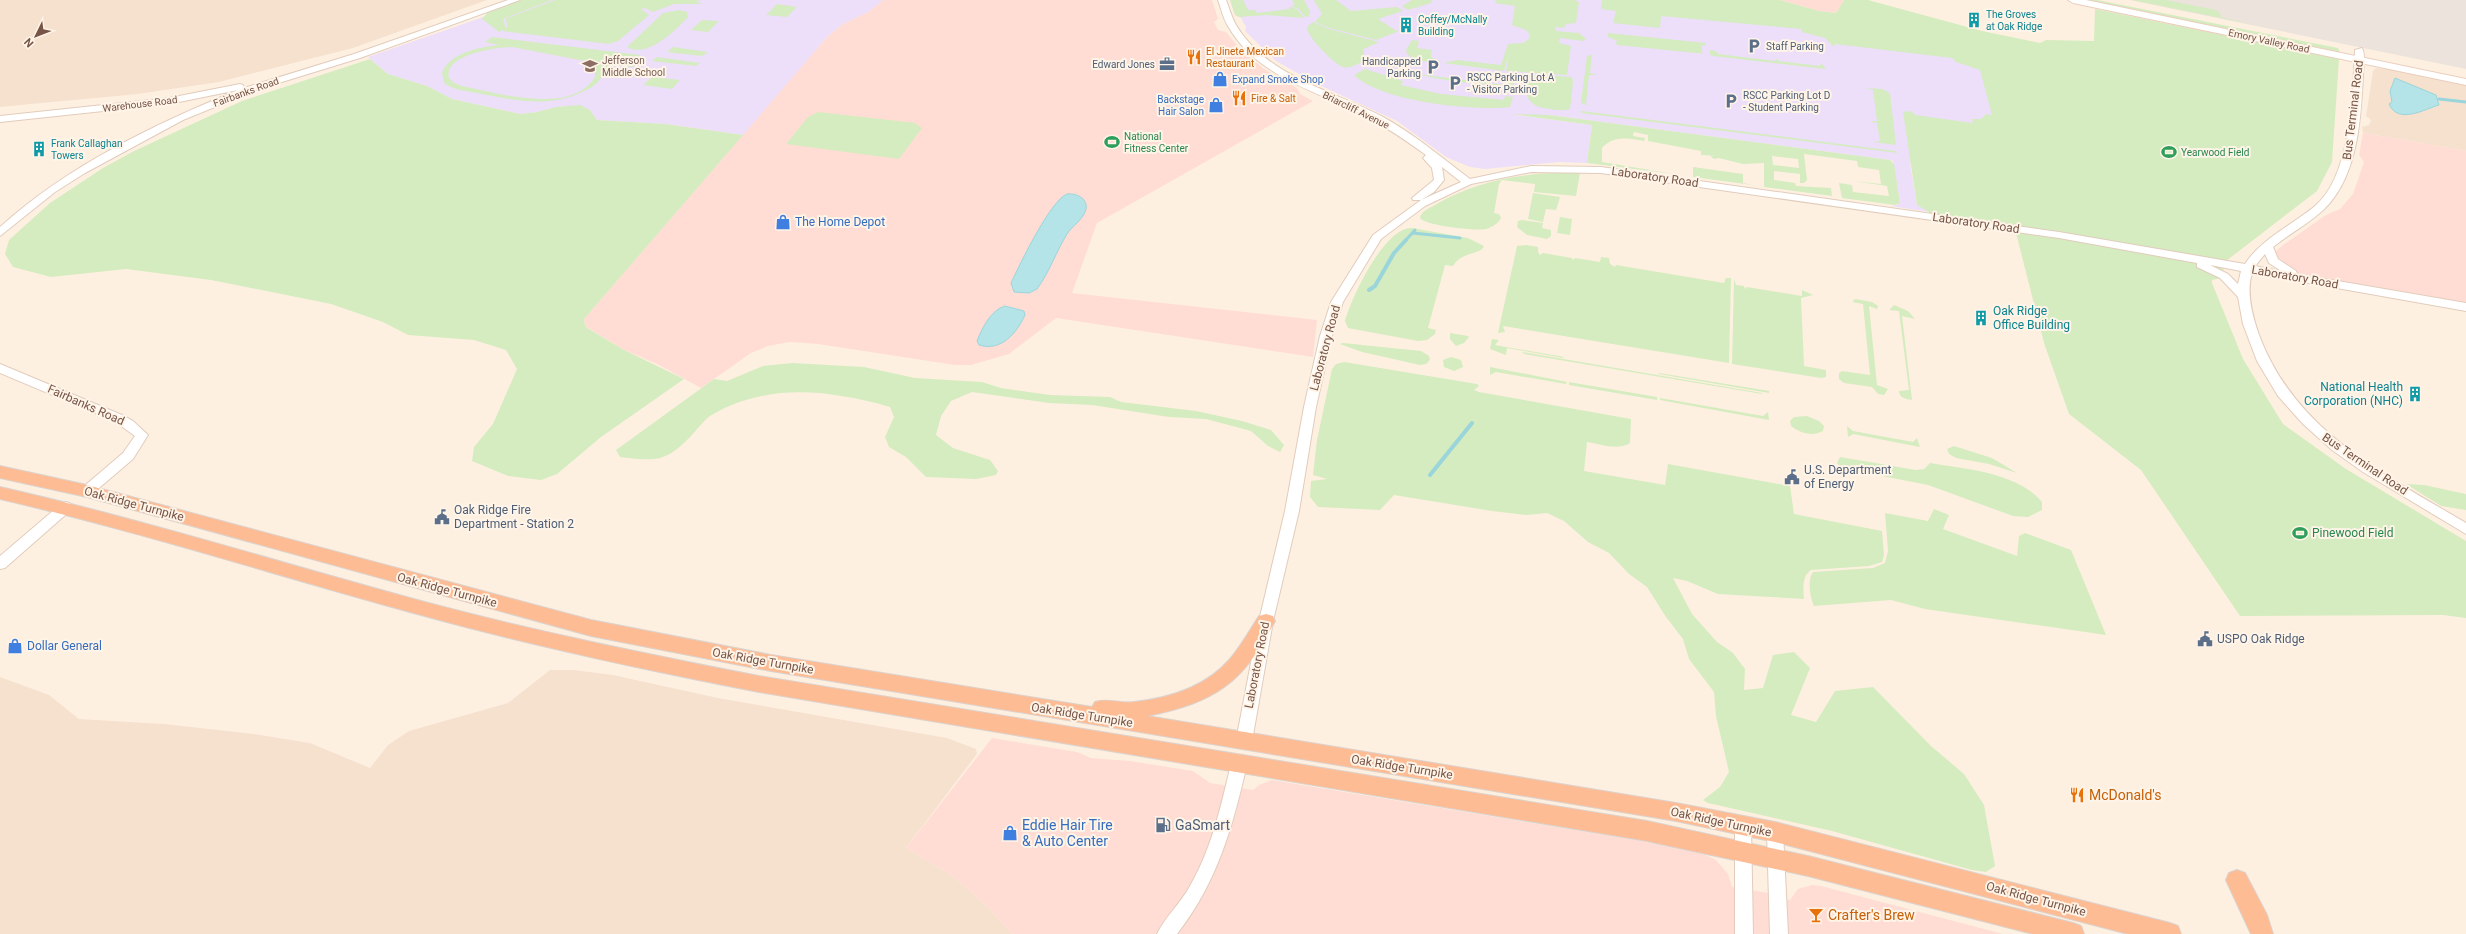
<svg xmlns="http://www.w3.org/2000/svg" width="2466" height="934" font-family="Roboto,sans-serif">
	<rect width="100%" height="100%" fill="#fef0e1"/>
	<!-- residential -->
	<path fill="#f6e1cf" d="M0 0H487L353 48 219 82 138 94 0 107Z
		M2376 68 2399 70 2466 84V151L2363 133 2362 127 2369 125 2371 120 2366 116 2373 71Z
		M550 670H574L613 675 718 698 947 738 976 749 977 754 906 848 953 876 990 909 1012 934H0V677L49 695 79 719 164 724 254 734 310 743 370 768 388 745 409 731 508 703Z"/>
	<!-- commercial -->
	<path fill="#ffddd4" d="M883 0H1212L1218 19 1214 22 1218 30 1226 32 1241 50 1264 69 1297 88 1300 94 1313 101 1097 223 1072 293 1317 320 1313 357 1056 318 1009 354 971 365H955L818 344 789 342 768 346 751 353 701 388 657 364 624 350 585 326 584 319 827 37 843 24 868 12Z
		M1780 0H1844L1836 13 1819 11Z
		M2363 133 2466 151V303L2302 274 2286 269 2275 256 2276 251 2283 245 2326 215 2340 209 2353 194 2364 162 2359 155Z
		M992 738 1077 752 1091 758 1130 761 1193 771 1210 783 1253 790 1259 785 1272 780 1671 846 1706 855 1716 860 1728 874 1732 887 1768 893 1790 900 1798 889 1812 885 1821 886 2003 934H1012L990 909 953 876 906 848Z"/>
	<!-- industrial -->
	<path fill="#ece3dc" d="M2130 0H2466V69L2256 26Z"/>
	<!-- education -->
	<path fill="#eddefa" d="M532 0H883L868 12 843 24 827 37 743 135 665 124 597 120 590 110 564 106 537 112 520 114 452 99 427 86 388 74 368 57Z
		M1230 0H1679L1974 33 1997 114 1910 163 1917 205 1930 212 1890 206 1897 205 1900 202 1893 161 1890 160 1549 115H1516L1592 125 1587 163 1559 162 1485 169 1470 167 1446 157 1397 121 1315 83 1276 61 1245 31 1246 27 1241 18 1235 15Z"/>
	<!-- green -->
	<path fill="#d4ecbf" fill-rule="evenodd" d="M522 0H552L503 19 506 28 499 32 482 19 488 12Z
		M555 0H702L696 1 702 4H674L653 12 645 8 641 9 649 15 618 41 609 44 502 31 508 26 505 19Z
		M1230 0H1243L1248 10H1255L1257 13 1289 9V7L1297 9 1304 18 1267 15 1239 17 1235 15Z
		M1292 0H1304L1310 11 1309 17 1304 16 1299 9 1290 6 1295 5Z
		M1314 0H1336L1351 11 1397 7 1403 11 1378 19 1395 30 1399 31 1376 40 1329 28 1315 22 1322 14Z
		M1412 0H1432L1431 3 1408 10 1402 6Z
		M1496 0H1574L1579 2 1576 23 1566 24 1564 28 1555 27 1556 31 1579 33 1586 39 1583 41 1560 38 1559 43 1571 46 1567 75 1506 71 1509 53 1504 71 1444 63 1457 60 1501 65 1508 44 1523 43 1529 39 1530 35 1526 30 1512 25 1515 6 1495 3Z
		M1602 0H1780L1819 11 1836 13 1844 0H1868L1982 31 2040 43 2046 40 2094 41 2095 9 2339 59 2332 162 2317 191 2226 261 2221 278 2212 280V283L2243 359 2283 424 2346 469 2466 541V618L2443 615 2240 616 2141 470 2069 414 2044 343 2015 229 1930 216 1929 212 1917 205 1903 112 1911 111 1915 115 1973 123 1972 119H1981L1986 114 1992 115 1980 70 1956 62 1952 58 1835 44 1834 47 1825 38 1802 32 1801 29 1661 16 1660 28 1613 23 1616 11 1601 9Z
		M2084 0H2097L2338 48 2340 52Z
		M2132 0H2166L2216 10 2220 13 2221 17 2256 25Z
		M777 4 797 7 787 17 766 15Z
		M679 10 687 12 688 17C676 30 647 59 627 47L663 13Z
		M702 20 719 21 708 32 691 30Z
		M1313 22 1329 29 1379 42 1364 49V61C1357 64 1350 69 1343 67 1334 64 1306 36 1307 27Z
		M1608 33 1706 43V46L1702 45V53L1706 54 1617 45 1615 43 1618 41 1608 37Z
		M492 37 640 55 642 59 633 67 620 66 611 61 607 64 616 67 603 69C603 80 594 87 584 91 550 108 518 101 482 94 469 91 455 91 444 83L442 73C449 53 480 47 499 45L485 42ZM512 47 585 61 595 67V77C571 116 498 93 462 86L454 83 449 78C442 55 497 47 512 47Z
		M1412 40 1419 41 1417 48 1432 50 1431 57 1441 62C1432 63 1407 61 1406 50Z
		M673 47 708 52 702 56 667 52Z
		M1710 50 1716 51 1718 54 1767 60 1775 61 1776 58 1778 61 1820 66 1821 63 1826 69 1713 56 1710 54Z
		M1591 55 1599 56 1592 55 1590 73 1597 75H1589L1586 104 1593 107 1581 103 1587 56Z
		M657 57 700 63 696 66 652 61Z
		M1399 58 1414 61 1412 64 1390 68 1374 63Z
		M370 59 388 74 427 86 452 99 520 114 537 112 556 107 580 105 590 110 597 120 665 124 743 135 584 319 585 326 589 329 624 350 684 379 601 437 557 474 541 480 508 476 472 461 474 447 493 424 517 369 506 350 474 340 408 335 383 322 331 304 211 280 126 269 51 277 13 267 5 254 9 240 50 203 103 168 134 151 242 101Z
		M1365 69 1403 81 1401 85 1441 94 1504 100 1505 96 1513 97 1510 107C1473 111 1381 102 1354 75Z
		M1409 69V73L1496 84 1508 85V81L1513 82 1515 89 1506 90 1505 86 1456 82 1409 73 1406 76 1403 75Z
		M1510 73 1572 77 1573 82 1570 109C1564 111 1557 110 1551 109 1513 106 1537 80 1509 76Z
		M652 77 680 80 672 89 643 85Z
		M1865 88 1882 89 1890 93 1896 145 1873 142 1880 141 1877 123 1869 121H1877L1873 90Z
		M1582 111 1895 151 1898 153 1582 113 1580 111Z
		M818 112 915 123 922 128 899 159 786 144 808 117Z
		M1512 114 1549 115 1890 160 1894 164 1900 203 1895 205 1842 198 1839 183 1852 185 1853 192 1889 196 1887 186 1853 181 1881 184 1879 170 1858 167 1857 161 1804 154 1807 180 1804 183H1800V174L1774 171V180L1795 183 1796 186 1831 188 1832 196 1764 187V163L1743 164 1719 158 1714 159 1709 155 1719 156 1701 155V151L1648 141V135L1634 132 1633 136 1645 138 1644 141C1630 138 1613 135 1602 148V162L1674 174 1587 163 1592 125ZM1772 156 1798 159 1799 168 1773 165Z
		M1693 167 1743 174V183L1753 185 1693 177Z
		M1557 173H1580L1576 196 1534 192 1535 184 1502 180 1499 184 1494 213 1499 214 1501 218C1498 224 1492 227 1486 229 1475 231 1426 226 1420 218 1421 211 1430 208 1435 205 1472 183 1515 174 1557 173Z
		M1533 193 1560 197 1556 210 1546 209 1543 222 1528 219Z
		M1560 217 1572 219 1570 235 1557 233Z
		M1522 220 1543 223 1542 228 1551 230V236L1547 239 1527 235 1517 227 1518 221Z
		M1412 228 1468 238 1484 246C1481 255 1462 251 1453 266L1445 265 1428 328 1436 330 1435 334 1427 340 1418 341 1348 328 1345 321C1351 298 1385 226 1412 228Z
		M1526 245 1538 247V252L1540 255 1543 253 1572 258 1573 260 1575 258 1600 262 1601 257 1609 258 1610 264 1615 267 1616 265 1724 283 1726 278H1731L1729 363 1503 326 1505 332 1498 333 1517 246Z
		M1734 279 1736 285 1744 286 1745 289 1747 287 1802 296V290L1813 295 1801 298 1804 366 1826 370V377L1821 378 1732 364Z
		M1855 299 1872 302 1878 306 1877 309 1869 306 1877 385 1888 389 1884 395 1878 394 1872 387 1844 383 1839 379V373L1842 371 1870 375 1863 304 1852 302Z
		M1894 305 1908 311 1915 319 1902 316 1912 400C1906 399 1899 398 1899 391L1909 390 1899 311 1889 310Z
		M1450 333 1468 336 1469 337 1464 343 1456 346 1450 339Z
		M1492 339 1499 340 1495 345 1564 357 1563 358 1507 348 1506 355 1490 349Z
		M1343 343 1421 351 1429 356 1430 360 1426 364 1420 365 1362 352 1340 344Z
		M1522 352 1762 393V394L1524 354Z
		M1451 357 1461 360 1463 367 1454 371 1444 367 1443 360Z
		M1344 362 1477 384 1479 386 1474 390 1479 392 1631 419 1630 443C1617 451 1600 444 1587 442L1584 471 1665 485 1668 464 1790 486 1794 514 1882 531 1884 555 1882 562 1869 566 1811 570C1802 576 1803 589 1804 599L1718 594 1687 581 1673 578 1692 614 1717 642 1733 653 1745 669 1744 690 1763 688 1773 655 1794 652 1810 668 1791 715 1816 722 1835 691 1873 687 1931 746 1964 774 1984 805 1995 866 1986 872 1972 870 1832 831 1708 803 1703 800 1720 787 1729 772 1716 716 1714 692 1689 659 1683 639 1666 617 1647 587 1629 574 1609 553 1588 542 1564 521 1547 513 1526 515 1492 511 1394 495 1380 510 1318 507 1310 497 1311 481 1327 479 1313 475 1317 440 1332 369 1336 364Z
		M792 363 864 367 915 378 982 382 1001 388 1050 395 1110 397 1121 402 1196 411 1242 421 1271 430 1284 445 1280 452 1268 446 1251 431 1206 419 1169 417 1092 405 1049 403 972 392 951 401 941 416 936 435 953 448 990 460 998 471 996 475 976 479 926 477 906 457 889 447 885 437 894 417 890 407C829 390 767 382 710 416 703 421 697 430 691 436 665 463 656 461 620 457L616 450 714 379 727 381 763 366Z
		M1490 367 1567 382 1566 384 1496 372 1490 375Z
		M1659 373 1769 391V393L1659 374Z
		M1569 382 1657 397V400L1569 385Z
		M1660 398 1763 416 1768 412 1769 420 1660 400Z
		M1807 416 1819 421 1824 426 1823 431C1813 437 1800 433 1791 426L1790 421 1794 417Z
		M1847 426 1853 431 1913 442 1917 438 1920 447 1853 434 1848 437Z
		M1954 446 1992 458 2017 473 1989 464 1956 458 1949 454 1947 449Z
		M1840 457 1916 470 1924 469 1930 463C1965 469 2017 472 2042 502V510L2028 517 2013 516 1928 485 1841 468 1837 463Z
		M2406 484 2424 485 2466 494V510L2441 506Z
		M1934 509 1949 515 1943 529 2017 556 2019 536 2025 533 2071 550 2106 635 1925 609 1891 600 1814 606C1810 597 1807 580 1813 572L1873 568 1885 563 1888 551 1885 513 1928 521Z"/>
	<!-- water -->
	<path fill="#b4e4e8" stroke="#9ad5db" d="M2395 78 2436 95 2439 105C2425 109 2398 125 2389 104L2392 102 2390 91Z
		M1067 194C1076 193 1088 198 1086 209 1084 219 1072 226 1067 234 1056 252 1049 273 1037 289L1029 293 1014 292 1011 283C1020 264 1050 201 1067 194Z
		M1005 306 1024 311 1025 315C1017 333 1001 352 979 345L977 341C982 328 991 310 1005 306Z"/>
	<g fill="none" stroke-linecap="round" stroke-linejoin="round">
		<!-- stream-far1 -->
		<path stroke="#9ad5db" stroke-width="3" d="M2439 99 2466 102
			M1413 233 1460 238
			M1405 241 1415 230"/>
		<!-- stream -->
		<path stroke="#9ad5db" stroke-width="4" d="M1369 290 1375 286 1394 253 1406 240
			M1430 475 1472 423"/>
		<!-- tertiary casing -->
		<g stroke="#e2ccbc" stroke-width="2">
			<path id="tertiary" d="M508 0H520L360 58 259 89 183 120 85 173 55 192 0 236V227C69 165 153 125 238 90L169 104 0 122V116L169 98 240 84 243 85 244 88 354 54Z
				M1218 0H1226C1229 8 1232 18 1236 25 1267 77 1334 91 1383 117 1414 134 1442 158 1470 179L1531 166 1601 167 2059 232 2245 264C2261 239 2292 225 2315 206 2351 176 2353 94 2355 50L2362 48C2366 55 2363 67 2363 75 2361 117 2358 171 2329 204 2314 221 2290 233 2273 247L2278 259 2296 271 2297 274 2466 303V311L2252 273C2246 292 2252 315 2259 335 2295 431 2382 473 2466 523V534L2363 472 2332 450 2303 424 2278 396 2257 361 2243 324 2238 297 2220 278 2197 267V263L2059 238 1601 173 1531 172 1471 184 1425 206 1381 239 1343 302 1332 336 1316 407 1299 511 1273 621 1252 741 1250 746 1244 748 1238 746 1236 741 1259 621 1285 511 1304 407 1320 336 1331 302 1373 235 1421 200H1413L1412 198 1434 180 1432 168 1423 158 1426 155C1404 139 1382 124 1357 112 1310 89 1255 74 1228 26 1223 18 1221 8 1218 0ZM1442 167 1461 182 1421 200 1434 192 1444 180ZM2265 254 2269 263 2281 271 2255 266ZM2210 265 2241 271 2238 284 2228 274Z
				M0 364 122 415 133 421 148 435 133 459 92 494H82L80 491 82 488 123 453 135 436 114 421 0 373Z
				M66 502 71 504 73 507 71 510 5 568 0 569V556L61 504Z
				M1239 757 1245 759 1247 764C1233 826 1217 883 1177 934H1157C1165 917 1181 903 1190 886 1212 848 1221 806 1231 764L1233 759Z
				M1743 819 1749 821 1751 826 1753 934H1735V826L1737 821Z
				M1775 825 1781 827 1783 832 1788 934H1770L1767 832 1769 827Z"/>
		</g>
		<!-- secondary casing -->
		<g stroke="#eacebc" stroke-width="2">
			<path id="secondary" d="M2068 0H2086L2466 79V85L2073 3Z"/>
		</g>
		<!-- trunk casing -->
		<g stroke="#dbd3cf" stroke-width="2">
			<path id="trunk" d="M0 466 87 485 591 620 771 655 1092 707 1095 702C1108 698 1121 704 1134 702 1170 698 1206 687 1230 659 1241 646 1250 630 1259 616L1266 614 1273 616 1275 621C1243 683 1216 702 1147 716L1676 803 1775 822 2170 923 2178 926 2181 934H2128L1775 842 1676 821 771 671 591 636 87 497 0 478Z
				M0 487C142 519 281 563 421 601 533 631 646 654 759 676L1647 821 1808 856 2073 923 2081 926 2084 934H2033L1808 876 1647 841 759 692C646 670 533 646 421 615 281 577 142 532 0 499Z
				M2237 870 2245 873 2267 915 2273 934H2251L2226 880 2229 873Z"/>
		</g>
		<!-- tertiary -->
		<use href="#tertiary" fill="#fff" fill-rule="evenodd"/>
		<!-- secondary -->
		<use href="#secondary" fill="#fff" fill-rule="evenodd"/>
		<!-- trunk -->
		<use href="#trunk" fill="#febc94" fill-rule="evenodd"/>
	</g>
	<!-- icons -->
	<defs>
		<g id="building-bare" transform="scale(1.2)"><path d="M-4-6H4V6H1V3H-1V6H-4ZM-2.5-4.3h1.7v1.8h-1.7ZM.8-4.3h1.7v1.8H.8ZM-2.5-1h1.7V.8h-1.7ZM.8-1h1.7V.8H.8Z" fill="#0f9aa8" stroke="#fff4e8" stroke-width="2.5" paint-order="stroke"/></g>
		<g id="parking-bare" transform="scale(1.2)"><path d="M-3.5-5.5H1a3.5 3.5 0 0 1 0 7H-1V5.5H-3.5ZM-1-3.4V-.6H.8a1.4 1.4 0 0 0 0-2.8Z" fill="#5c6f8a" stroke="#fff4e8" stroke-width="2.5" paint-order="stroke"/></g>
		<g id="restaurant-bare" transform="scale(1.2)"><path d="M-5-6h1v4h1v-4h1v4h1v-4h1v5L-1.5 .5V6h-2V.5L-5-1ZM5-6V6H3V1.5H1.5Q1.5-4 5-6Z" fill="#e8710a" stroke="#fff4e8" stroke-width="2.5" paint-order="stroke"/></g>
		<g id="office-bare" transform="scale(1.2)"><path d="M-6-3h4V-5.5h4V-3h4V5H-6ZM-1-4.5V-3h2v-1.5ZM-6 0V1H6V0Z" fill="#5c6f8a" stroke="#fff4e8" stroke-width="2.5" paint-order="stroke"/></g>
		<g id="school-bare" transform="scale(1.2)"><path d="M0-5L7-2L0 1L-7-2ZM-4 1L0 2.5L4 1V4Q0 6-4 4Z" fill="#8d6e63" stroke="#fff4e8" stroke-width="2.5" paint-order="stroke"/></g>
		<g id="shop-bare" transform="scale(1.2)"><path d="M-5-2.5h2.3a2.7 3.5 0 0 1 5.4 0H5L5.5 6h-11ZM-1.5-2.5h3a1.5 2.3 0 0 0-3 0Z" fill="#3f7fe0" stroke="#fff4e8" stroke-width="2.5" paint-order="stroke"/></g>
		<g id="stadium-bare" transform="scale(1.2)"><path d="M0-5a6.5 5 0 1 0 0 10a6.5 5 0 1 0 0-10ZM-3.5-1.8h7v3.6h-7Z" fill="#2e9e5b" stroke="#fff4e8" stroke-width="2.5" paint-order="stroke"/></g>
		<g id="civic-bare" transform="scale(1.2)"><path d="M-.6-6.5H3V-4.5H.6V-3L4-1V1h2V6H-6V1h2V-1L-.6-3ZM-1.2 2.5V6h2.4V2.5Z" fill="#5c6f8a" stroke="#fff4e8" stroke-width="2.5" paint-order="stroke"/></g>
		<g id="fuel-bare" transform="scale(1.2)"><path d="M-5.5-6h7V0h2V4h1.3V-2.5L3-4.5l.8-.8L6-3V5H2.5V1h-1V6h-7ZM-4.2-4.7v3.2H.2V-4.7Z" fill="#5c6f8a" stroke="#fff4e8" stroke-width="2.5" paint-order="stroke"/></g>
		<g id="bar-bare" transform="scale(1.2)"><path d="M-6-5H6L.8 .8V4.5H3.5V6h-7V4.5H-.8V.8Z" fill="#e8710a" stroke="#fff4e8" stroke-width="2.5" paint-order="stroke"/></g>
	</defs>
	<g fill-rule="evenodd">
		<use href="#building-bare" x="1974" y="20"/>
		<use href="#building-bare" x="1406" y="25"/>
		<use href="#parking-bare" x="1754" y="46"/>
		<use href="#restaurant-bare" x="1194" y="57"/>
		<use href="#office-bare" x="1167" y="64"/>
		<use href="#school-bare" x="590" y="66"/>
		<use href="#parking-bare" x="1433" y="67"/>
		<use href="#shop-bare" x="1220" y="79"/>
		<use href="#parking-bare" x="1455" y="83"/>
		<use href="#restaurant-bare" x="1239" y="98"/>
		<use href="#parking-bare" x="1731" y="101"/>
		<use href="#shop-bare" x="1216" y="105"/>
		<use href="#stadium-bare" x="1112" y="142"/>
		<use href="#building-bare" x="39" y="149"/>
		<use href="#stadium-bare" x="2169" y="152"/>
		<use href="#shop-bare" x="783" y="222"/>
		<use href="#building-bare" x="1981" y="318"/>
		<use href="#building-bare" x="2415" y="394"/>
		<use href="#civic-bare" x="1792" y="477"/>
		<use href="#civic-bare" x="442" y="517"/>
		<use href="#stadium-bare" x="2300" y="533"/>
		<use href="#civic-bare" x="2205" y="639"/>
		<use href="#shop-bare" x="15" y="646"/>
		<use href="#restaurant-bare" x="2077" y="795"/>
		<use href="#fuel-bare" x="1163" y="825"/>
		<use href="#shop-bare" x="1010" y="833"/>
		<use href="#bar-bare" x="1816" y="915"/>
	</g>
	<g text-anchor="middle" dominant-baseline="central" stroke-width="4" stroke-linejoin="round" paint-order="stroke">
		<!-- far-culture labels -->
		<g font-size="10" fill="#0d838f" stroke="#fff4e8" text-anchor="start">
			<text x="1986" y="14">The Groves<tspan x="1986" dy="12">at Oak Ridge</tspan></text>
			<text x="1418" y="19">Coffey/McNally<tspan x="1418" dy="12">Building</tspan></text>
			<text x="51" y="143">Frank Callaghan<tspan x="51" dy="12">Towers</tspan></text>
		</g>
		<!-- far-street labels -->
		<g font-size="10" fill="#765446" stroke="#fff4e8">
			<text transform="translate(2269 41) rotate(12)">Emory Valley Road</text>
			<text transform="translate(246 92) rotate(-20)">Fairbanks Road</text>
			<text transform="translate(140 104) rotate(-7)">Warehouse Road</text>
			<text transform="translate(1356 110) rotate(26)">Briarcliff Avenue</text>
		</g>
		<!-- far-service labels -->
		<g font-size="10" fill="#4e5e75" stroke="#fff4e8" text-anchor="start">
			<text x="1766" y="46">Staff Parking</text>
			<text x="1421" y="61" text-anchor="end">Handicapped<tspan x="1421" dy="12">Parking</tspan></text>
			<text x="1155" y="64" text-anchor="end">Edward Jones</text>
			<text x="1467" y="77">RSCC Parking Lot A<tspan x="1467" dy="12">- Visitor Parking</tspan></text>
			<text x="1743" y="95">RSCC Parking Lot D<tspan x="1743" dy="12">- Student Parking</tspan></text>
		</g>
		<!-- far-food labels -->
		<g font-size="10" fill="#c56008" stroke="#fff4e8" text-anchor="start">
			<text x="1206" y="51">El Jinete Mexican<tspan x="1206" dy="12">Restaurant</tspan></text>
			<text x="1251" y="98">Fire &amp; Salt</text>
		</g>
		<!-- far-education labels -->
		<g font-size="10" fill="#785e54" stroke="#fff4e8" text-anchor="start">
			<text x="602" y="60">Jefferson<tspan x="602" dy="12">Middle School</tspan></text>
		</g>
		<!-- far-shop labels -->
		<g font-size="10" fill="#366cbe" stroke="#fff4e8" text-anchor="start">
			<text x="1232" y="79">Expand Smoke Shop</text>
			<text x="1204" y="99" text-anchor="end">Backstage<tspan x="1204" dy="12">Hair Salon</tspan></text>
		</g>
		<!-- far-leisure labels -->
		<g font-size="10" fill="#27864d" stroke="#fff4e8" text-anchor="start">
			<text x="1124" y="136">National<tspan x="1124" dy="12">Fitness Center</tspan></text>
			<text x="2181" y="152">Yearwood Field</text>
		</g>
		<!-- street labels -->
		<g font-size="12" fill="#765446" stroke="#fff4e8">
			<text transform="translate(2353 110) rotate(-83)">Bus Terminal Road</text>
			<text transform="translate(1655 177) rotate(8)">Laboratory Road</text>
			<text transform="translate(1976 223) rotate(8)">Laboratory Road</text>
			<text transform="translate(2295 277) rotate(10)">Laboratory Road</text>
			<text transform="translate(1325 348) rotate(-75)">Laboratory Road</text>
			<text transform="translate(86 405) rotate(24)">Fairbanks Road</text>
			<text transform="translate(2365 464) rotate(34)">Bus Terminal Road</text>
			<text transform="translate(134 504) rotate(15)">Oak Ridge Turnpike</text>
			<text transform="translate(447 590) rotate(15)">Oak Ridge Turnpike</text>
			<text transform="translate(763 661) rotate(10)">Oak Ridge Turnpike</text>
			<text transform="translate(1257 665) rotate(-79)">Laboratory Road</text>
			<text transform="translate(1082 715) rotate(9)">Oak Ridge Turnpike</text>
			<text transform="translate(1402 767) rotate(9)">Oak Ridge Turnpike</text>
			<text transform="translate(1721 822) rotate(12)">Oak Ridge Turnpike</text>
			<text transform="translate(2036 899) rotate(15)">Oak Ridge Turnpike</text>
		</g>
		<!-- shop labels -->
		<g font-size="12" fill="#366cbe" stroke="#fff4e8" text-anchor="start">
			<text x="795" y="222">The Home Depot</text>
			<text x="27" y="646">Dollar General</text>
		</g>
		<!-- culture labels -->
		<g font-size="12" fill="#0d838f" stroke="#fff4e8" text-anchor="start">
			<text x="1993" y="311">Oak Ridge<tspan x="1993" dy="14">Office Building</tspan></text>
			<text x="2403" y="387" text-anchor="end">National Health<tspan x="2403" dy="14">Corporation (NHC)</tspan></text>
		</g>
		<!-- service labels -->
		<g font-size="12" fill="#4e5e75" stroke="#fff4e8" text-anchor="start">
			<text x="1804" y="470">U.S. Department<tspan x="1804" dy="14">of Energy</tspan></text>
			<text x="454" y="510">Oak Ridge Fire<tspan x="454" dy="14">Department - Station 2</tspan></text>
			<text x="2217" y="639">USPO Oak Ridge</text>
		</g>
		<!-- leisure labels -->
		<g font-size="12" fill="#27864d" stroke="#fff4e8" text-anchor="start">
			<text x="2312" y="533">Pinewood Field</text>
		</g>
		<!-- near-food labels -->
		<g font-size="14" fill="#c56008" stroke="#fff4e8" text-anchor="start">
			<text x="2089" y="795">McDonald's</text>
			<text x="1828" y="915">Crafter's Brew</text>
		</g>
		<!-- near-shop labels -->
		<g font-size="14" fill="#366cbe" stroke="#fff4e8" text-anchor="start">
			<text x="1022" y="825">Eddie Hair Tire<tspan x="1022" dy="16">&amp; Auto Center</tspan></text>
		</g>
		<!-- near-service labels -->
		<g font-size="14" fill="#4e5e75" stroke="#fff4e8" text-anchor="start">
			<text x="1175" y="825">GaSmart</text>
		</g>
	</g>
	<!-- north arrow -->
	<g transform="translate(36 36) rotate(227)" stroke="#fff4e8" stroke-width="3" paint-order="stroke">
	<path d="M0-3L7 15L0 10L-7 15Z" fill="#765446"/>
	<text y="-6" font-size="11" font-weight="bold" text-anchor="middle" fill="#765446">N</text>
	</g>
</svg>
